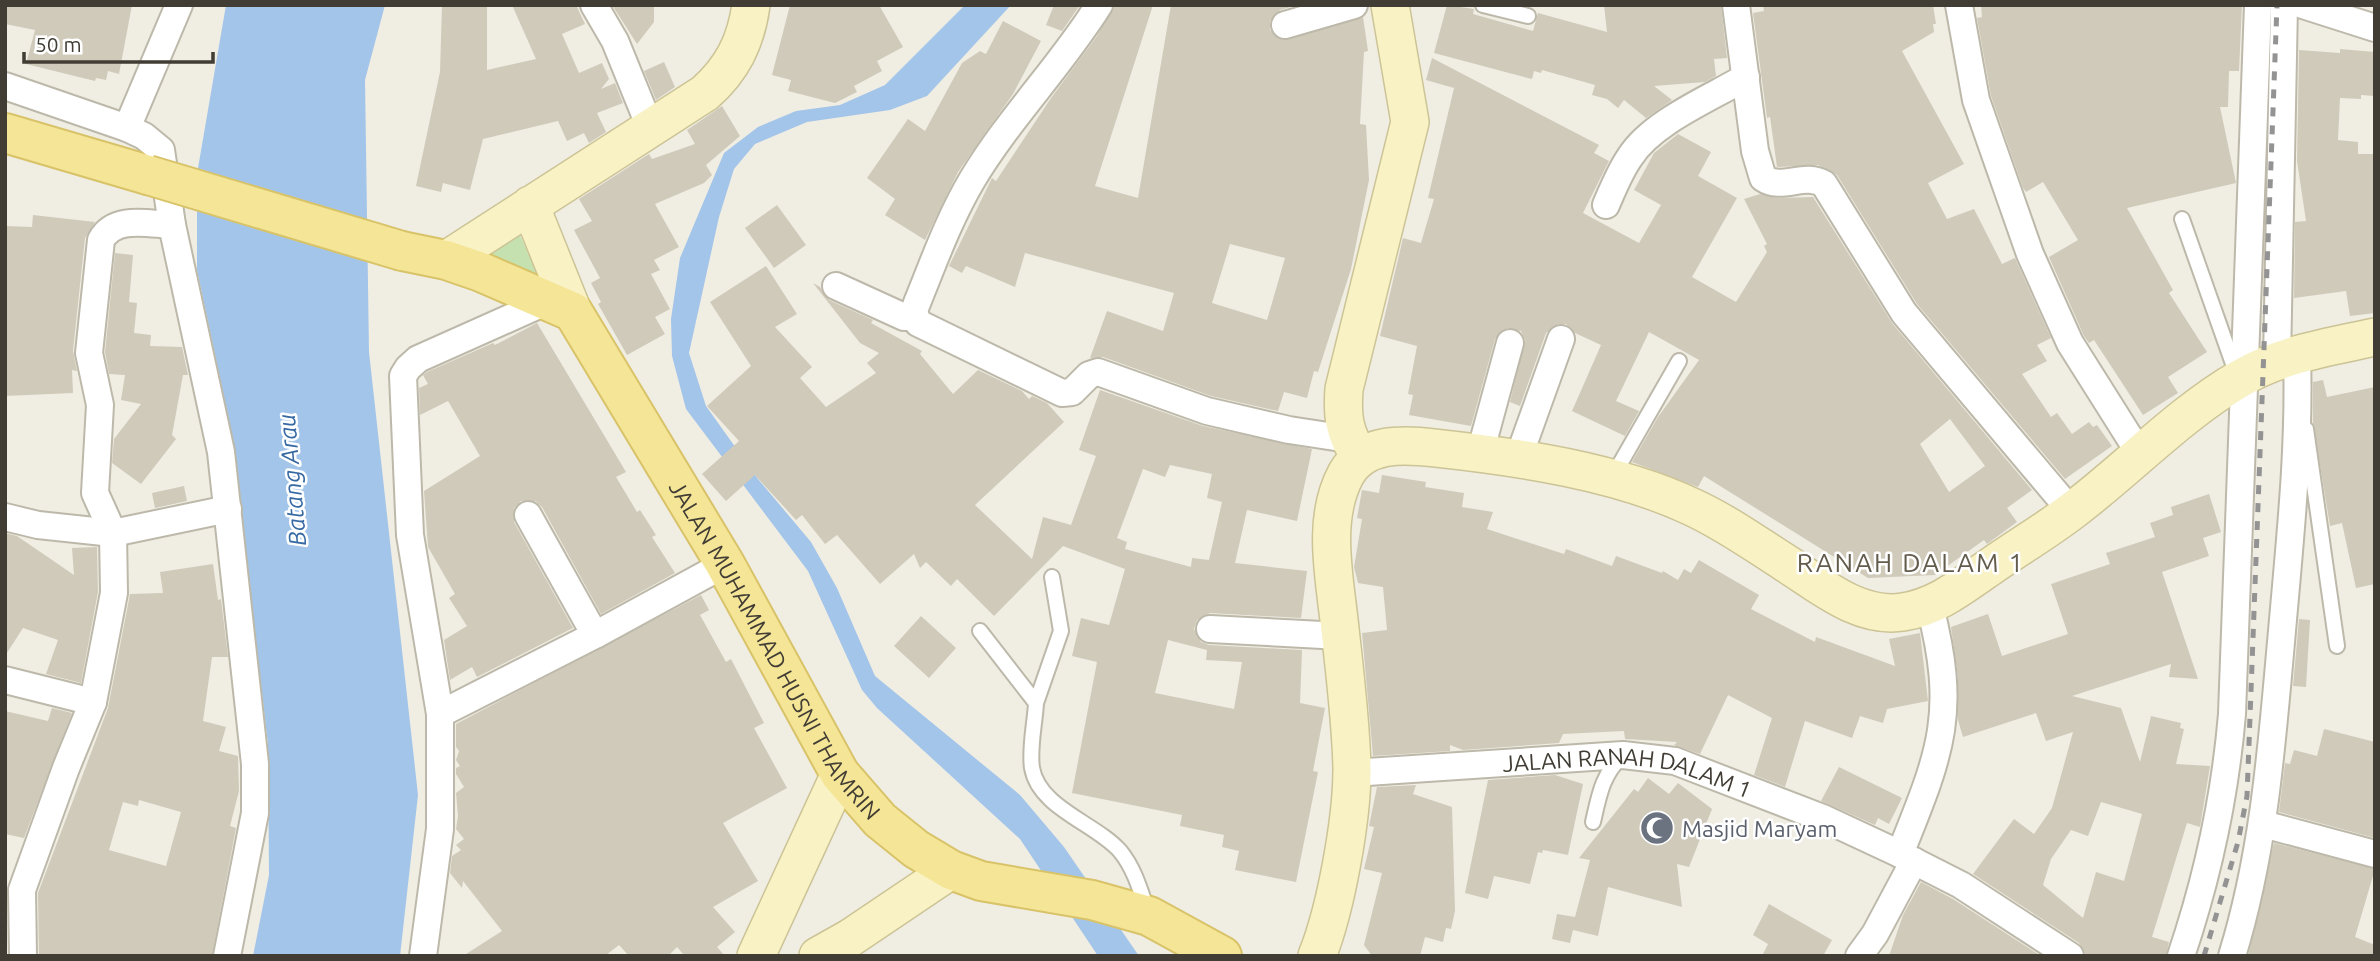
<svg xmlns="http://www.w3.org/2000/svg" width="2380" height="961" font-family="Ubuntu,sans-serif">
	<rect width="100%" height="100%" fill="#f0ede3"/>
	<!-- green -->
	<path fill="#c5e1af" d="M518 231 545 290 475 261Z"/>
	<!-- water -->
	<path fill="#a3c5e9" d="M226 5H385L365 80 369 352 418 795 400 956H253L269 875 268 744 230 425 197 270V174Z
		M965 5H1011L927 96 890 110 807 122 755 144 734 169 719 217 689 353 706 406 758 479 811 542 837 588 875 676 1020 795 1064 847 1139 956H1098L1020 839 877 708 862 690 808 571 686 409 672 356 671 319 680 258 724 153 758 127 796 111 840 105 885 85Z"/>
	<!-- building -->
	<path fill="#d0caba" fill-rule="evenodd" d="M5 5H132L119 74 108 71 106 80 96 78 95 81 26 64 35 30 5 24Z
		M442 5H487V70L536 59 512 5H576L585 24 562 34 579 73 602 63 609 79 601 89 615 83 623 103 597 113 606 132 589 143 584 133 567 141 558 121 483 139 470 190 443 183 441 192 416 186 440 72Z
		M612 5H654V22L637 44Z
		M790 5H879L903 47 877 61 882 71 854 86 857 92 835 103 788 91 791 80 772 75Z
		M1054 5H1080L1062 31 1046 25Z
		M1115 5H1153L1095 186 1138 198 1171 5H1297L1280 10 1270 21V30L1282 40 1363 17 1368 51 1364 52 1360 124 1366 125 1369 180 1351 269 1318 372 1314 371 1307 398 1284 392 1278 411 1211 396 1103 357 1090 358 1107 311 1163 331 1174 293 1025 253 1015 287 966 266 962 273 949 266 992 178 996 181 1051 98 1097 36ZM1230 244 1285 258 1267 320 1212 303Z
		M1447 5 1474 9 1473 14 1533 31 1538 13 1607 32 1604 5H1721L1727 58 1714 59 1716 76 1705 82 1654 86 1672 100 1646 118 1624 100 1618 108 1607 99 1592 95 1595 85 1542 70 1541 73 1534 71 1532 79 1434 53Z
		M1763 5H1933L1936 24H1933L1934 32 1902 51 1964 164 1928 183 1947 219 1974 209 2002 264 2015 258 2051 338 2037 345 2047 361 2022 374 2051 417 2057 413 2072 434 2089 422 2093 427 2097 425 2112 446 2065 479 1917 304 1837 175 1818 165 1777 167 1770 117 1767 118 1753 13 1764 11Z
		M1981 5H2242L2239 71H2229L2228 107H2220L2236 183 2127 208 2173 290 2169 293 2207 352 2168 377 2178 393 2143 415 2094 340 2089 343 2084 336 2049 257 2078 240 2043 182 2026 192 2023 188 1991 96 1977 18 1982 17Z
		M1003 21 1041 41 1013 94 958 172 925 240 885 215 895 199 867 178 908 119 925 131 962 63 980 51 986 54Z
		M2340 49 2375 52V96L2361 95V99L2340 98 2338 140 2358 142V154H2375V313L2350 316 2346 291 2294 298 2295 222 2306 221 2297 161 2299 50 2340 53Z
		M1432 58 1599 145 1594 153 1609 161 1583 213 1639 243 1661 205 1634 190 1654 153 1678 134 1711 152 1698 176 1737 198 1692 277 1736 302 1767 252 1764 246 1767 244 1744 199 1760 194 1778 198 1813 197 1892 323 2032 490 2007 508 2017 522 1987 544 1984 540 1935 575 1868 578 1704 476 1698 487 1632 462 1658 417 1699 360 1649 332 1616 401 1639 411 1625 436 1572 411 1601 345 1575 333 1566 324H1558L1546 333 1520 406 1510 402 1525 340 1521 331 1507 328 1495 339 1471 426 1409 415 1413 395 1408 394 1417 346 1380 336 1403 238 1421 243 1434 199 1428 198 1454 88 1426 80ZM1950 419 1985 466 1949 492 1920 444Z
		M664 62 675 87 656 100 644 71Z
		M722 106 740 136 706 165 712 175 704 183 655 204 679 247 654 260 660 270 651 274 670 309 655 317 665 334 627 355 598 304 601 302 591 283 600 278 574 230 592 221 579 199 649 154 652 159 695 144 687 130Z
		M777 205 806 245 774 268 745 228Z
		M33 215 95 222 85 238 73 351 77 371 72 370 73 393 5 396V226L32 227Z
		M115 253 133 255 129 302 137 303 134 333 151 335 150 346 182 347 188 375H183L172 435 176 439 141 484 112 463 114 439 141 404 121 400 125 375 109 374 105 352Z
		M766 266 797 314 775 327 812 367 800 378 826 407 876 373 867 363 879 353 860 343 813 283 820 287 829 300 873 320 871 323 922 351 920 354 953 394 978 370 1022 391 1029 399 1032 396 1047 403 1064 422 975 505 1032 559 1043 517 1071 525 1096 456 1079 450 1100 390 1203 426 1312 449 1297 521 1247 510 1235 563 1307 571 1301 618 1210 613 1197 620 1194 629 1201 642 1209 645 1302 650 1300 703 1325 708 1313 771 1318 772 1296 882 1235 870 1239 851 1222 847 1224 835 1180 826 1182 815 1072 793 1097 662 1072 656 1081 618 1109 625 1125 569 1063 546 994 616 957 579 951 586 926 562 920 568 914 554 880 584 837 535 825 544 802 515 796 520 755 475 726 501 702 474 739 441 707 406 751 366 710 302ZM1170 465 1212 474 1207 498 1222 502 1209 560 1192 558 1191 567 1125 549 1127 542 1117 538 1143 469 1165 477ZM1168 640 1207 650 1206 660 1242 662 1234 709 1155 693Z
		M537 323 626 472 616 477 637 512 640 510 656 535 652 537 675 573 601 614 542 507 535 501H521L514 508V522L573 628 477 677 472 667 450 680 444 640 467 626 449 598 455 594 428 547 424 491 480 456 448 401 420 415 419 388 428 384 423 375 427 372 493 343 495 345Z
		M2323 380 2327 397 2375 387V584L2356 588 2342 523 2330 526 2313 422V382Z
		M1382 475 1426 482 1425 487 1464 493 1462 507 1493 512 1487 529 1564 554 1566 549 1612 566 1616 556 1662 573 1663 571 1678 580 1684 569 1691 573 1699 560 1759 595 1751 609 1815 642 1816 637 1895 666 1889 639 1920 633 1928 701 1887 709 1883 723 1860 716 1852 738 1805 721 1785 787 1754 775 1772 718 1728 695 1700 754 1674 745 1677 742 1625 739 1624 731 1563 734 1559 743 1463 750 1450 745V751L1373 756 1362 633 1387 630 1383 587 1358 583 1354 567 1362 519 1357 518 1362 490 1379 493Z
		M184 486 187 501 155 508 152 493Z
		M2209 494 2221 532 2203 538 2209 556 2162 572 2198 679 2169 677 2171 664 2072 696 2121 708 2140 762 2151 716 2181 723 2180 728 2184 729 2176 764 2210 766 2200 827 2187 823 2152 937 2169 942 2166 956H2086L2079 943 1973 874 2014 819 2034 834 2052 808 2073 732 2046 741 2036 713 1963 737 1958 720V677L1951 627 1988 614 2002 656 2068 634 2051 584 2110 564 2106 553 2155 537 2150 523 2173 515 2171 507ZM2101 802 2142 814 2124 881 2096 872 2083 918 2043 885 2051 859 2071 830 2088 836Z
		M5 533 17 536 74 575 72 548 97 547 98 592 81 683 46 674 58 640 23 628 5 656Z
		M213 564 218 600 221 599 228 657H212L203 721 226 727 219 751 238 756 239 791 230 826 236 828 212 956H39L38 893 108 708 130 594 163 593 160 572ZM139 800 181 812 166 866 109 850 123 802 138 806Z
		M701 595 709 610 700 615 726 662 731 659 764 723 754 728 787 788 723 823 758 881 713 907 735 932 717 947 725 956H685L677 947 668 956H629L619 945 605 956H463L502 931 463 881 462 888 450 873 452 856 461 850 456 845 464 839 456 829 458 816 456 793 464 787 456 774V768L460 766 456 760 459 751 456 747V724Z
		M921 616 956 648 929 678 894 646Z
		M2299 619 2310 620 2306 687 2293 686Z
		M52 708 72 713 24 838 5 834V711L48 721Z
		M2324 729 2375 742V838L2279 812 2285 763 2290 764 2294 750 2317 756Z
		M1839 767 1902 798 1889 824 1878 818 1875 825 1821 801Z
		M1555 775 1583 784 1568 855 1543 850 1542 853 1538 852 1530 884 1494 876 1488 899 1465 893 1488 780Z
		M1648 778 1669 794 1678 783 1712 809 1689 867 1677 864 1682 907 1608 887 1598 936 1573 930 1570 943 1552 939 1557 914 1575 917 1590 860 1579 858 1634 789 1638 792Z
		M1416 785 1413 794 1452 807 1455 911 1451 929 1446 928 1443 942 1425 937 1420 956H1372L1364 945 1382 873 1364 869 1374 827 1369 826 1377 787Z
		M2274 843 2375 869 2355 937 2375 945V956H2248Z
		M1921 882 1953 899 2041 956H1889L1903 915Z
		M1769 904 1832 940 1823 956H1762L1768 944 1753 935Z"/>
	<g fill="none" stroke-linecap="round" stroke-linejoin="round">
		<!-- lane casing -->
		<g stroke="#bdb9aa" stroke-width="18">
			<path id="lane" d="M1483 5 1528 16
				M2182 219 2238 378
				M2306 429 2337 646
				M1613 476 1679 361
				M980 631 1036 703C1035 723 1029 748 1032 768 1039 808 1095 823 1120 851 1134 868 1140 889 1147 910
				M1036 703 1061 631 1052 577
				M1593 822C1599 796 1602 775 1622 756"/>
		</g>
		<!-- street casing -->
		<g stroke="#bdb9aa" stroke-width="30">
			<g id="street">
				<path d="M594 5 615 41 650 127"/>
				<path d="M1099 5C1061 66 1009 118 972 180 949 219 934 261 917 303L914 311 918 323 1062 393 1072 392 1089 375 1098 372 1207 411 1289 430 1348 439"/>
				<path d="M1736 5 1755 151 1763 178C1782 191 1804 172 1824 184L1904 313 2071 511"/>
				<path d="M1959 5 1976 100 2030 254 2070 343 2140 454"/>
				<path d="M2303 5 2375 28"/>
				<path d="M1285 25 1354 5"/>
				<path d="M5 86 127 128 144 136 161 150 172 225 221 452 255 764V813L227 956"/>
				<path d="M127 128 179 5"/>
				<path d="M1606 205C1613 189 1620 171 1630 157 1652 122 1711 98 1746 77"/>
				<path d="M836 286 904 317 915 316"/>
				<path d="M2277 361 2284 5"/>
				<path d="M1480 453 1510 343"/>
				<path d="M1518 459 1561 339"/>
				<path d="M528 515 595 635"/>
				<path d="M5 517 38 525 113 533 228 509"/>
				<path d="M1210 629 1341 636"/>
				<path d="M5 680 93 702"/>
				<path d="M440 714 595 635 725 564"/>
				<path id="s1" d="M1352 773 1623 755 1675 761 1825 819 1900 854 1961 885 2070 956"/>
				<path d="M2263 824 2375 854"/>
				<path d="M1900 854C1940 754 1958 715 1930 607"/>
				<path d="M23 956 22 890 66 768 93 702 114 593 113 533 95 493 100 405 89 353 101 240C115 215 148 224 172 225"/>
				<path d="M423 956 440 829V714L410 535 403 376 408 368 418 359 550 300"/>
				<path d="M1859 956 1875 934 1914 861"/>
				<path d="M2181 956C2208 876 2225 798 2232 714L2258 5"/>
				<path d="M2232 956C2265 849 2272 741 2282 631 2290 539 2300 447 2297 355"/>
			</g>
		</g>
		<!-- secondary casing -->
		<g stroke="#ccc496" stroke-width="40">
			<path id="secondary" d="M530 205 573 312
				M446 260 705 93C732 69 746 42 751 5
				M1360 456C1344 434 1342 416 1344 389L1410 122 1390 5
				M756 956 840 774
				M818 956 850 938 951 870
				M1317 956C1336 909 1352 819 1352 769 1351 722 1345 675 1340 629 1335 579 1321 520 1346 474 1364 442 1403 444 1435 448 1518 457 1616 471 1692 507 1725 522 1754 543 1784 562 1820 585 1859 619 1903 612 1937 607 1962 586 1990 567 2017 548 2046 531 2072 511 2129 468 2179 414 2241 378 2282 354 2329 347 2375 337"/>
		</g>
		<!-- primary casing -->
		<g stroke="#d8c369" stroke-width="42">
			<g id="primary">
				<path d="M5 133 148 175"/>
				<path id="s2" d="M402 251 446 260 481 272 573 312 725 564 840 774 880 820 916 849 951 870 981 881 1092 900 1149 916 1222 956"/>
			</g>
		</g>
		<!-- lane -->
		<use href="#lane" stroke="#fff" stroke-width="14"/>
		<!-- street -->
		<use href="#street" stroke="#fff" stroke-width="26"/>
		<!-- secondary -->
		<use href="#secondary" stroke="#f9f2c4" stroke-width="37"/>
		<!-- primary -->
		<use href="#primary" stroke="#f5e597" stroke-width="38"/>
		<!-- rail -->
		<path stroke="#939393" stroke-width="5" stroke-dasharray="9 9" stroke-linecap="butt" d="M2204 956 2238 842 2247 796 2277 5"/>
		<!-- primary-bridge casing -->
		<g stroke="#d8c369" stroke-width="42" stroke-linecap="butt">
			<path id="primary-bridge" d="M148 175 402 251"/>
		</g>
		<!-- primary-bridge -->
		<use href="#primary-bridge" stroke="#f5e597" stroke-width="38"/>
	</g>
	<!-- icons -->
	<defs>
		<g id="mosque-disc" transform="scale(1.75)"><circle r="9.5" fill="#6b7280" stroke="#fff"/><path d="M3.5-4.9A6 6 0 1 0 3.5 4.9A5 5 0 1 1 3.5-4.9Z" fill="#fff"/></g>
	</defs>
	<g fill-rule="evenodd">
		<use href="#mosque-disc" x="1657" y="828"/>
	</g>
	<g text-anchor="middle" dominant-baseline="central" stroke-width="5" stroke-linejoin="round" paint-order="stroke">
		<!-- street labels -->
		<g font-size="23" fill="#413d34" stroke="#fff">
			<text stroke="none"><textPath href="#s2" startOffset="576">JALAN MUHAMMAD HUSNI THAMRIN</textPath></text>
			<text stroke="none"><textPath href="#s1" startOffset="278">JALAN RANAH DALAM 1</textPath></text>
		</g>
		<!-- worship labels -->
		<g font-size="23" fill="#5b616d" stroke="#fff" text-anchor="start">
			<text x="1682" y="828">Masjid Maryam</text>
		</g>
		<!-- water labels -->
		<g font-size="24" font-style="italic" fill="#3769a3" stroke="#fff">
			<text transform="translate(292 480) rotate(-95)">Batang Arau</text>
		</g>
		<!-- quarter labels -->
		<g font-size="26" letter-spacing="2" fill="#635c4c" stroke="#fff">
			<text x="1911" y="562">RANAH DALAM 1</text>
		</g>
	</g>
	<!-- border -->
	<rect width="2380" height="961" fill="none" stroke="#413d34" stroke-width="14"/>
	<!-- scale -->
	<path d="M24 52v10h189v-10" fill="none" stroke="#413d34" stroke-width="3.5"/>
	<text x="35" y="52" font-size="21" fill="#413d34" stroke="#ffffff" stroke-width="5" paint-order="stroke">50 m</text>
</svg>
